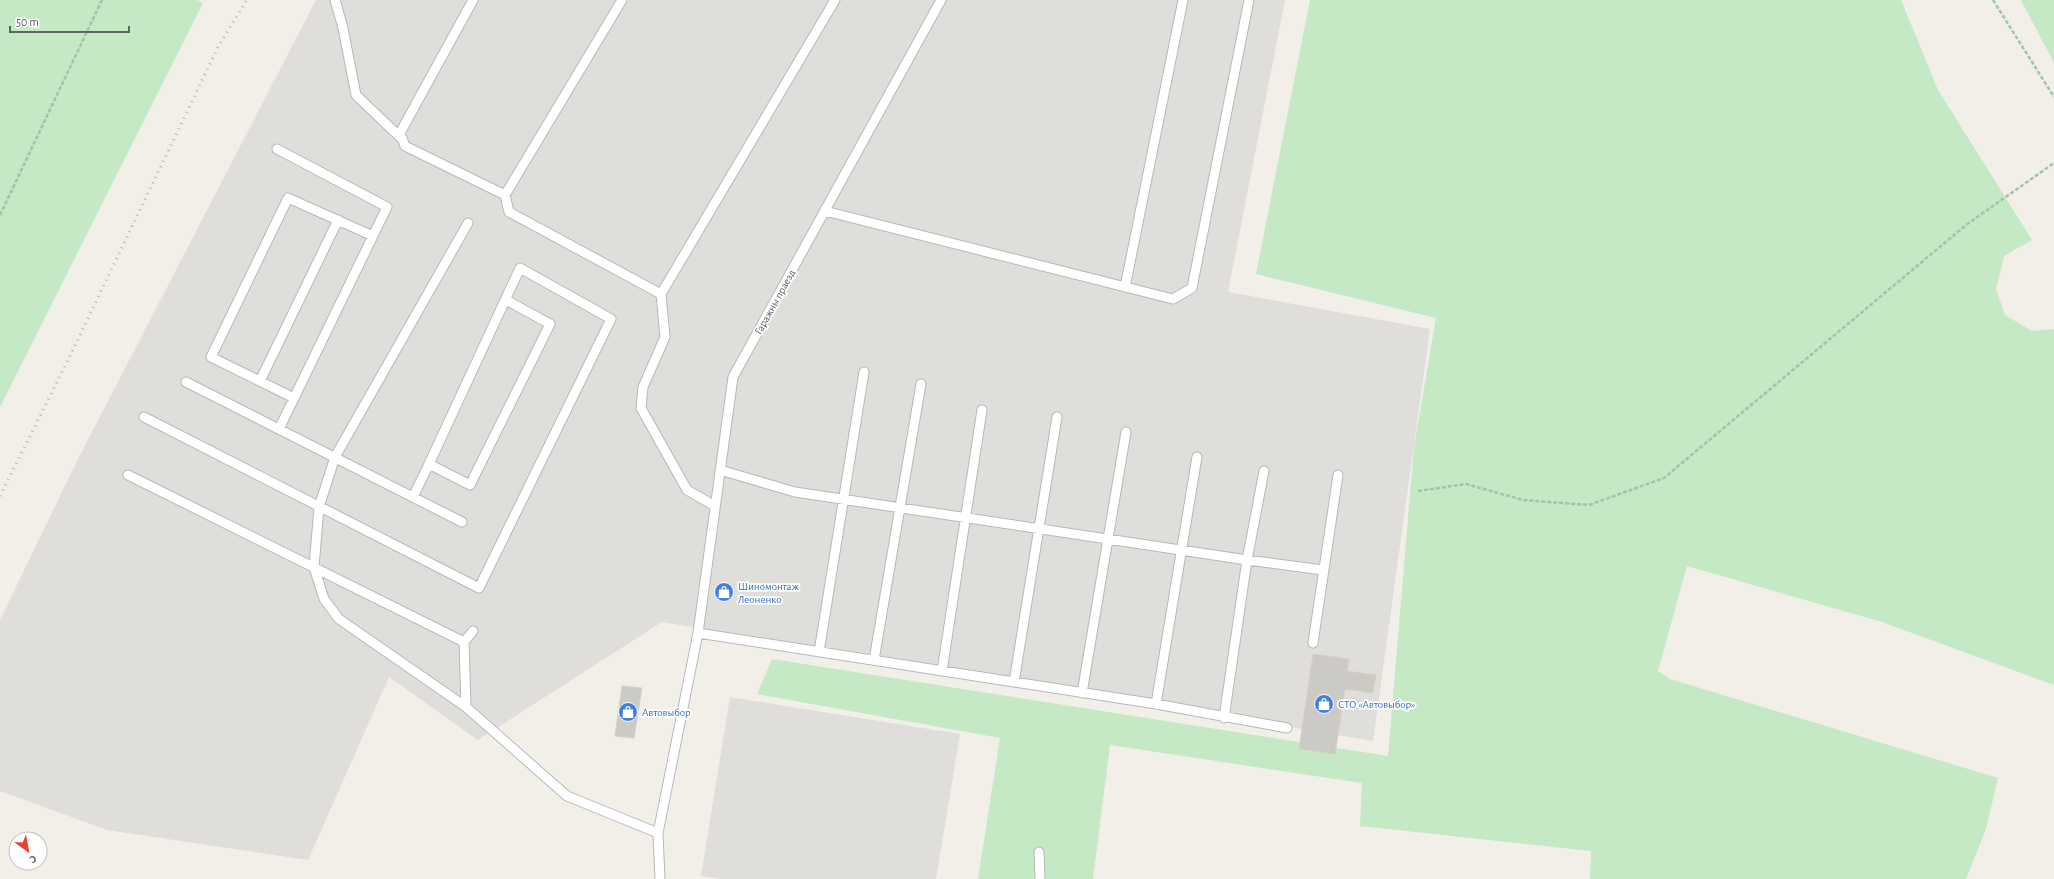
<svg xmlns="http://www.w3.org/2000/svg" width="2054" height="879" font-family="'Alegreya Sans',sans-serif">
	<rect width="100%" height="100%" fill="#f1efe8"/>
	<!-- industrial -->
	<path fill="#e0deda" d="M316 0H1285L1228 292 1430 329 1373 741 662 622 478 740 389 677 308 860 107 830 0 791V620L78 459Z
		M730 697 960 734 936 879H721L701 876Z"/>
	<!-- green -->
	<path fill="#c5e8c5" d="M0 0H197L203 3 0 407Z
		M1310 0H1901L1938 90 2032 240 2004 256 1996 289 2005 315 2032 331 2054 329V685L1882 622 1687 566 1658 671 1670 679 1998 778 1986 829 1966 879H1590L1591 851 1360 826 1362 783 1110 745 1093 879H978L1000 738 757 694 772 659 1388 756 1414 447 1436 318 1256 274Z
		M2021 0H2054V63Z"/>
	<!-- building -->
	<path fill="#cccac5" stroke="#d6d1c6" d="M1313 654 1349 659 1347 671 1376 675 1373 693 1345 689 1335 754 1299 749Z
		M622 686 642 688 634 738 615 736Z"/>
	<g fill="none" stroke-linecap="round" stroke-linejoin="round">
		<!-- service casing -->
		<g stroke="#b5b8bc" stroke-width="11">
			<path id="service" d="M335 0 343 28 356 95 402 139
				M473 0 400 133 405 146 505 195
				M622 0 505 195 509 212 661 294
				M277 149 387 207 279 429
				M825 211 1173 299 1192 288 1249 0
				M468 223 335 457 319 507 314 567 324 599 339 619 466 707 567 796 658 833
				M1125 287 1183 0
				M260 381 338 220
				M186 382 462 522
				M294 398 211 357 288 198 373 236
				M144 417 479 588 611 319 520 268 429 464 470 485 550 324 506 300
				M720 470 795 492 1247 560 1323 570
				M128 475 464 642
				M413 497 429 464
				M715 506 687 490 641 408 643 387 665 337 661 294 835 0
				M698 633 1156 704 1287 728
				M1313 643 1338 475
				M819 652 864 372
				M874 660 921 384
				M942 671 982 410
				M1014 682 1057 417
				M1082 693 1126 432
				M1156 704 1197 457
				M466 707 464 642 473 631
				M1224 718 1247 560 1264 471
				M1039 852 1040 879
				M660 879 658 833 698 633 733 377 941 0"/>
		</g>
		<!-- path -->
		<path stroke="#9cc7a9" stroke-width="2.5" stroke-dasharray="4 2" stroke-linecap="butt" d="M1993 0 2054 97
			M0 215 102 0
			M1418 491 1466 484 1523 500 1589 505 1664 478 1966 225 2054 163"/>
		<!-- service -->
		<use href="#service" stroke="#fff" stroke-width="9"/>
		<!-- rail -->
		<path stroke="#b6b7b8" stroke-width="3" stroke-dasharray="1 5" stroke-linecap="butt" d="M0 496 69 358 219 45 247 0"/>
	</g>
	<!-- icons -->
	<defs>
		<g id="shop-disc" transform="scale(1)"><circle r="9.5" fill="#3f7fe0" stroke="#fff"/><path d="M-5-2.5h2.3a2.7 3.5 0 0 1 5.4 0H5L5.5 6h-11ZM-1.5-2.5h3a1.5 2.3 0 0 0-3 0Z" fill="#fff"/></g>
	</defs>
	<g fill-rule="evenodd">
		<use href="#shop-disc" x="724" y="592"/>
		<use href="#shop-disc" x="1324" y="704"/>
		<use href="#shop-disc" x="628" y="712"/>
	</g>
	<g text-anchor="middle" dominant-baseline="central" stroke-width="3.5" stroke-linejoin="round" paint-order="stroke">
		<!-- street labels -->
		<g font-size="11" fill="#5f6368" stroke="#fff">
			<text transform="translate(775 302) rotate(-61)">Гаражны праезд</text>
		</g>
		<!-- shop labels -->
		<g font-size="11" fill="#366cbe" stroke="#fff" text-anchor="start">
			<text x="738" y="586">Шиномонтаж<tspan x="738" dy="13">Леоненко</tspan></text>
			<text x="1338" y="704">СТО «Автовыбор»</text>
			<text x="642" y="712">Автовыбор</text>
		</g>
	</g>
	<!-- north arrow -->
	<g transform="translate(28 851) rotate(148)"><circle r="19" fill="#ffffff" stroke="#bfc1c3"/>
	<path d="M0-3L7 15L0 10L-7 15Z" fill="#ea4335"/>
	<text y="-6" font-size="11" font-weight="bold" text-anchor="middle" fill="#5f6368">С</text>
	</g>
	<!-- scale -->
	<path d="M10 26v6h119v-6" fill="none" stroke="#5f6368" stroke-width="2"/>
	<text x="16" y="26" font-size="12" fill="#5f6368" stroke="#ffffff" stroke-width="3" paint-order="stroke">50 m</text>
</svg>
